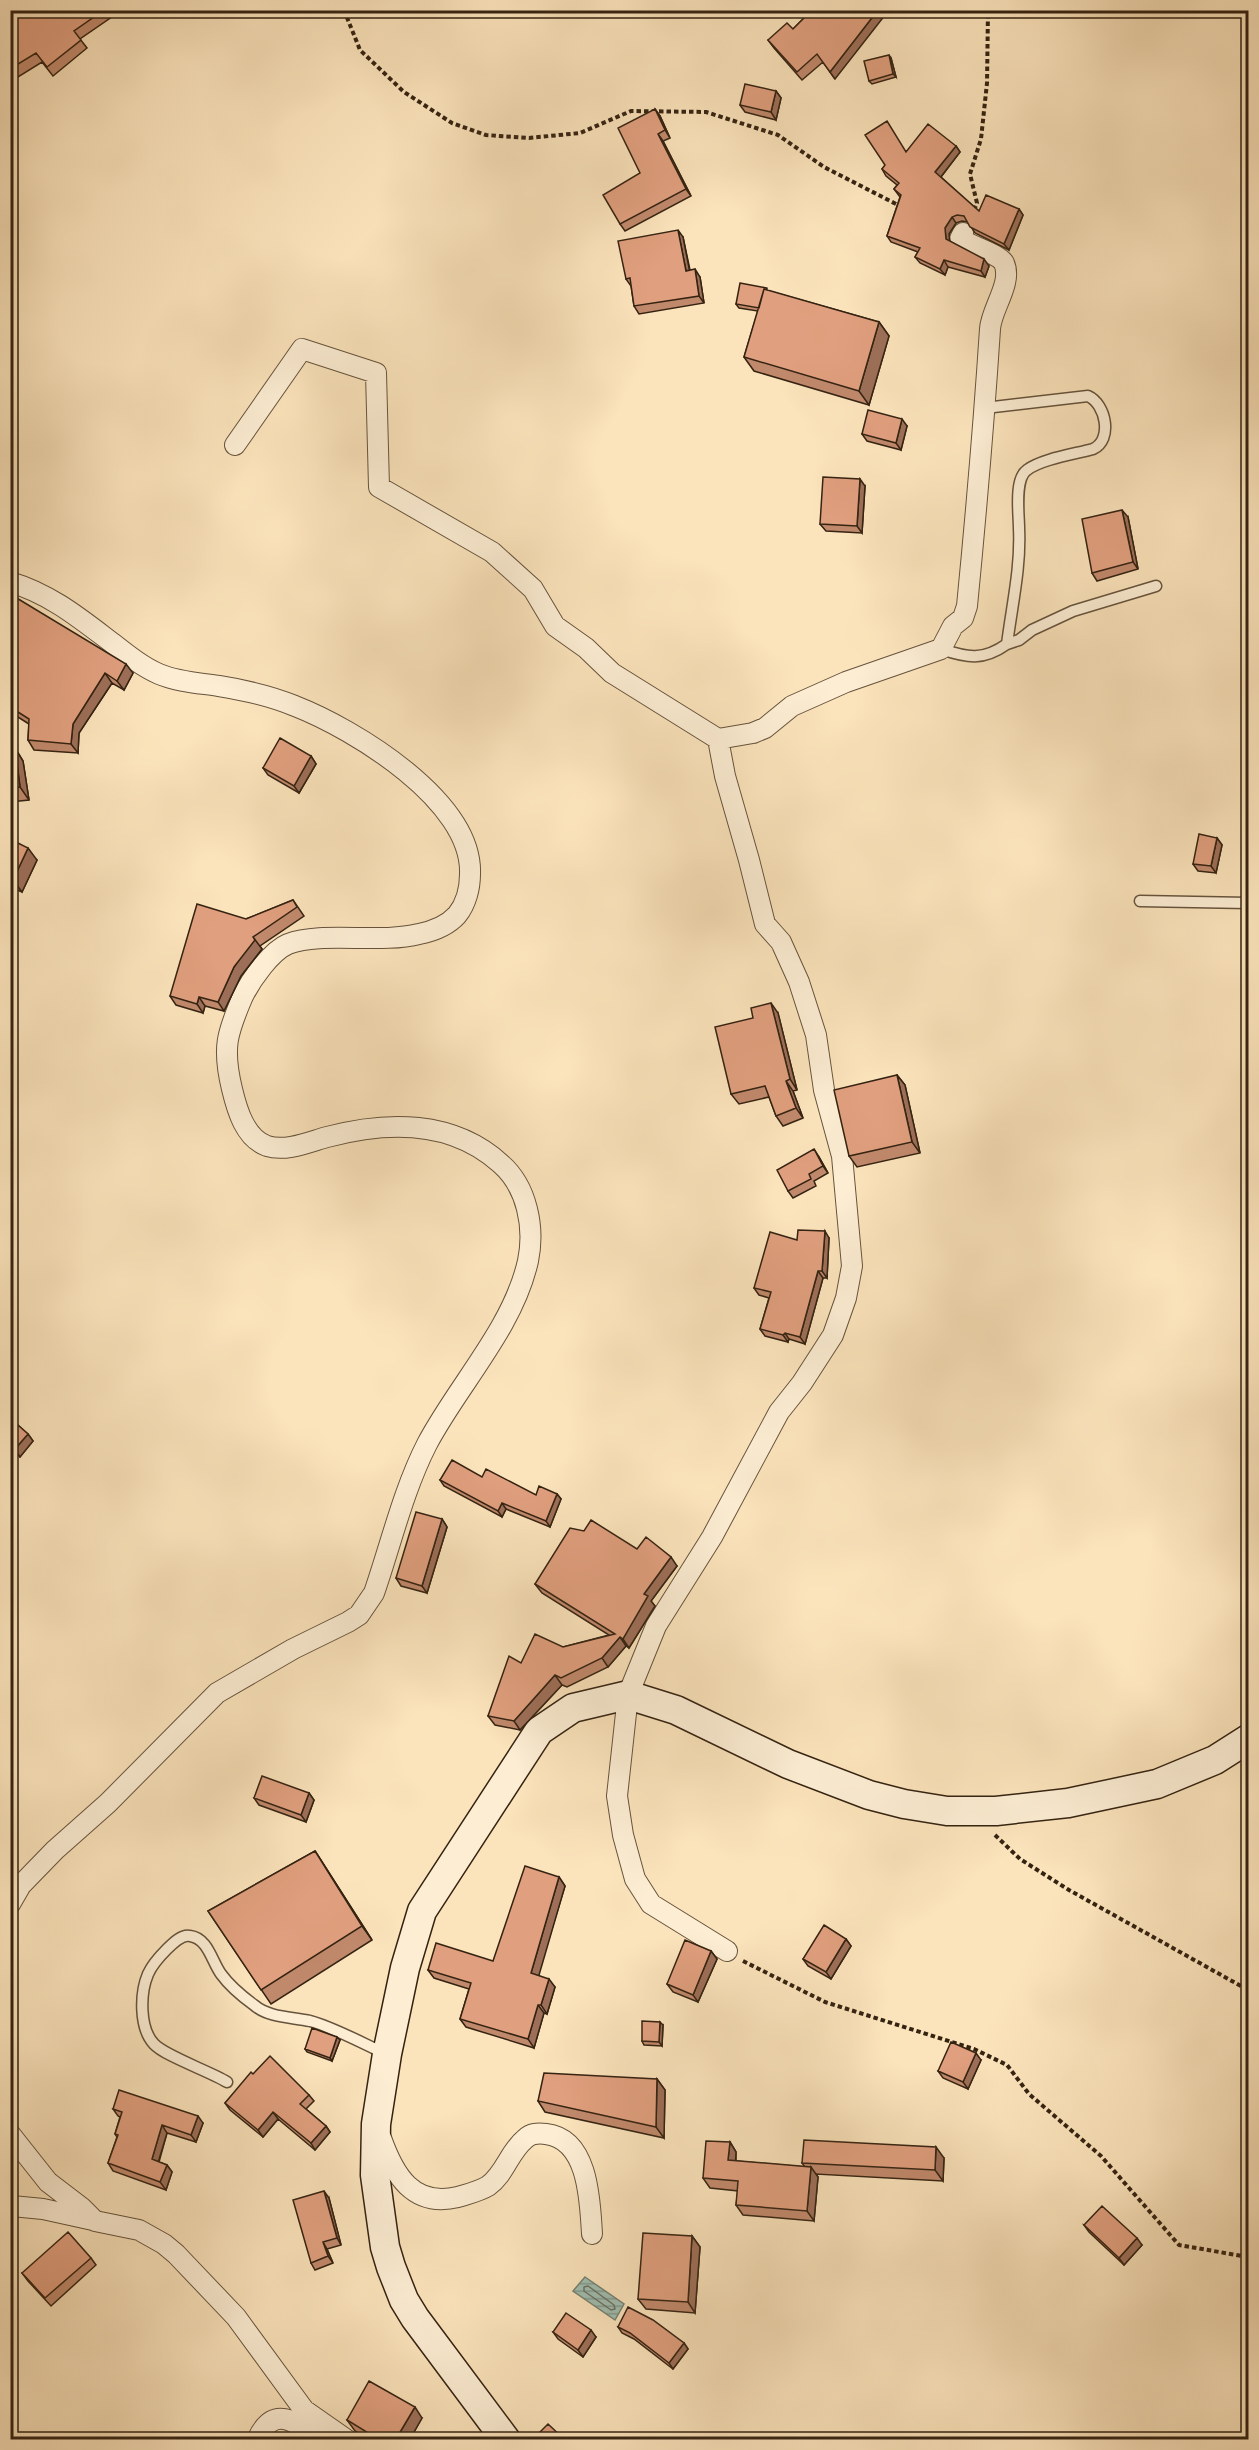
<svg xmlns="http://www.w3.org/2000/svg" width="1259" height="2450" font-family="Cardo,serif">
	<defs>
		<pattern id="water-rules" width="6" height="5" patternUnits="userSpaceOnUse" patternTransform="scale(1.5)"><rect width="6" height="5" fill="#9fbeb1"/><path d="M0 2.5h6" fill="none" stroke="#829a8f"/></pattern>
	</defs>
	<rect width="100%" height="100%" fill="#fbe3bb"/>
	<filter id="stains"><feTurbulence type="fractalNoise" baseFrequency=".00333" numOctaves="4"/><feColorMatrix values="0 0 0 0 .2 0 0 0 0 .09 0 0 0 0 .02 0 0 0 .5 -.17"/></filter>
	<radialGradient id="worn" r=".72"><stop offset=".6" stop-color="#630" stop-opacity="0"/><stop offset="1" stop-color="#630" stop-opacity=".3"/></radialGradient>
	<!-- water -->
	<path fill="url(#water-rules)" stroke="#758071" stroke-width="1.5" d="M585 2277 624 2304 615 2320 573 2291Z"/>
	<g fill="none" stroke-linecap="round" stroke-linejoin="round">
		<!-- shore -->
		<path stroke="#6a7062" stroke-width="1.5" d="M588 2286 614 2305 615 2309 611 2310 584 2291V2287Z"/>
		<!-- lane casing -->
		<g stroke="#66533c" stroke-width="13">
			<path id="lane" d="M1007 644 1019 640 1032 630 1073 611 1156 586
				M941 649C968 658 983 661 1007 644 1012 605 1021 567 1019 528 1019 514 1014 479 1027 470 1041 459 1075 454 1093 449 1113 440 1106 404 1088 396L985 408
				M1140 901 1248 903
				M227 2082C209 2071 165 2056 154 2044 139 2028 140 1993 148 1974 152 1965 160 1956 167 1949 173 1943 182 1934 190 1936 208 1938 212 1962 221 1974 229 1985 243 1997 254 2005 269 2018 292 2017 310 2021 333 2027 364 2044 386 2054"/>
		</g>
		<!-- street casing -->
		<g stroke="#66533c" stroke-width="22">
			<path id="street" d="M235 445 302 349 376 373 379 487 492 552 533 589 555 626 586 648 612 673 718 739 753 733 765 728 792 706 846 682 941 649 953 626 963 618 967 606C976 514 984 421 990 329 991 309 1013 283 1004 263 999 254 971 246 960 239L963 233
				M10 582C51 594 82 620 115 645 129 656 143 667 159 674 178 682 199 683 219 686 244 690 271 696 295 706 354 729 473 801 470 874 470 888 466 904 457 915 447 926 434 931 419 934 379 944 322 931 288 944 271 951 251 980 243 996 227 1033 222 1048 232 1089 237 1110 245 1138 267 1146 286 1152 309 1142 327 1137 387 1121 453 1120 501 1164 527 1187 535 1227 528 1261 513 1328 458 1385 427 1444 403 1491 391 1544 374 1593L359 1615 348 1622 293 1649 217 1693 108 1803 55 1850 21 1885 10 1904
				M718 739 725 776 749 860 765 924 781 942 799 982 816 1035 824 1090 842 1156 852 1266 846 1298 833 1335 802 1383 779 1412 712 1537 656 1626 628 1695 617 1796 623 1835 635 1879 651 1904 727 1951
				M10 2134 48 2182 82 2208 95 2221 139 2230 164 2244 176 2254 236 2317 304 2410 347 2440
				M381 2138C394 2175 413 2208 458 2197 468 2194 480 2191 488 2186 505 2174 509 2152 525 2139 531 2133 538 2133 546 2134 589 2139 590 2202 592 2234
				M10 2208 12 2206 43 2209 93 2220
				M257 2440C274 2403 296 2422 319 2440"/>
		</g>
		<!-- secondary casing -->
		<g stroke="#352312" stroke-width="31">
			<path id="secondary" d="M506 2440 415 2318 404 2300 391 2267 385 2247 375 2175 376 2124 387 2054 405 1968 422 1911 539 1731 573 1708 628 1695 676 1710 788 1764 869 1795 904 1804 947 1811H996L1068 1803 1157 1784 1215 1760 1248 1739"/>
		</g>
		<!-- path -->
		<path stroke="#352312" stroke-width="4" stroke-dasharray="4.5 3" stroke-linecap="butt" d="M344 10 360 50 404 92 452 123 486 135 529 138 580 133 631 111 706 112 778 135 824 167 900 206
			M974 210 977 203 970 174 981 139 987 83 988 10
			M995 1835 1020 1859 1069 1890 1248 1990
			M743 1961 825 2002 974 2049 1007 2065 1029 2094 1101 2156 1179 2245 1248 2257"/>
		<!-- lane -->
		<use href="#lane" stroke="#fcedd3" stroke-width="10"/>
		<!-- street -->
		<use href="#street" stroke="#fcedd3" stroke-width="20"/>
		<!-- secondary -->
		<use href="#secondary" stroke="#fcedd3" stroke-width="28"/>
	</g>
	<!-- wall -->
	<path fill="#c1896c" stroke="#352312" stroke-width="1.5" d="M10 10H122L80 39 87 48 53 76 42 62 10 82Z
		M812 10 835 79 823 62 802 80 774 48 768 40 793 29Z
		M891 58 896 77 872 84 869 81Z
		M776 91 781 98 776 120 745 112 740 105Z
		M655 109 660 116 670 138 663 141 691 196 625 231 620 224 640 173Z
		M956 146 960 152 941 177 979 211 1019 209 1023 215 1009 250 975 233 968 222 962 221 956 223 949 234 950 242 989 266 985 277 948 267 945 275 920 263 915 257 918 252 891 242 887 236 900 197 894 189 897 185 886 176 882 169 906 151Z
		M683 237 690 270 700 277 704 303 639 314 634 306 631 286 626 279Z
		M769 291 879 322 889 336 869 405 754 371 744 357 758 311 739 308 736 304Z
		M907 426 901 450 867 441 862 434Z
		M865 486 862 533 826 531 820 524Z
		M1128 517 1138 569 1097 581 1092 573Z
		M10 594 133 673 124 690 112 683 79 733 78 753 34 750 28 740 29 724 10 712V628L13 624 10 623Z
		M15 748 23 761 29 800 10 802V749Z
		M311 756 316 764 299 793 268 775 263 768Z
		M1217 838 1222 845 1216 873 1198 871 1193 864Z
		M10 839 37 860 22 892 10 887Z
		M293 900 304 916 260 946 262 949 241 976 224 1011 205 1006 203 1013 176 1005 170 996 246 919Z
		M778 1013 797 1090 793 1091 803 1118 783 1126 776 1116 769 1097 739 1104 731 1094Z
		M897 1075 905 1085 920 1153 857 1167 849 1156Z
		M819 1157 828 1173 814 1181 816 1186 793 1198 788 1191Z
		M829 1238 827 1278H823L805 1344 789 1339 788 1342 765 1336 760 1329 769 1298 759 1295 754 1288 797 1240Z
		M10 1418 28 1434 33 1441 20 1457 10 1448Z
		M482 1477 536 1495 557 1494 561 1499 550 1527 506 1509 502 1517 444 1486 440 1480Z
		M442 1519 447 1527 427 1593 401 1586 396 1578Z
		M637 1549 677 1566 651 1601 655 1606 629 1648 626 1646 608 1667 567 1687 562 1685 520 1730 495 1725 488 1716 521 1663 563 1647 609 1635 542 1593 535 1584Z
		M309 1793 314 1800 306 1822 259 1805 254 1798Z
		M315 1851 324 1865 372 1940 271 2004 208 1911Z
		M559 1877 565 1886 538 1975 555 1987 547 2014 544 2013 534 2048 466 2027 460 2019 469 1989 434 1978 428 1970 493 1961Z
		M846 1939 851 1946 831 1979 808 1966 803 1959Z
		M711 1951 717 1959 698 2002 673 1992 667 1984Z
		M663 2025 662 2046 644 2045 642 2041Z
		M340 2040 332 2061 307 2052 305 2049Z
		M981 2060 968 2089 943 2078 938 2071Z
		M253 2074 309 2095 314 2101 306 2109 326 2126 330 2132 315 2150 278 2119 263 2137 230 2110 225 2103Z
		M657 2079 665 2090 664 2138 545 2112 538 2101Z
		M113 2109 203 2123 196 2142 167 2133 159 2162 167 2165 172 2172 166 2190 113 2171 108 2163 117 2137 115 2134 120 2117 118 2116Z
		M730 2142 736 2152V2161L805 2167 802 2163 944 2158 943 2181 816 2174 818 2177 814 2221 743 2215 736 2205 738 2191 710 2188 703 2178Z
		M329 2198 341 2245 327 2249 333 2263 315 2270 311 2263Z
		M1084 2225 1142 2245 1124 2265 1089 2232Z
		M692 2236 700 2247 695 2313 646 2309 638 2299Z
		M91 2258 96 2265 51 2306 28 2281 22 2273Z
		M618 2327 684 2343 688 2349 673 2369 634 2339 622 2333Z
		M553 2332 596 2337 583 2357 558 2339Z
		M422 2418 410 2439H369L355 2431 347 2420Z"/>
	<!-- shaded-wall -->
	<path fill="#9d6f58" stroke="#352312" stroke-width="1.5" d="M878 10H889L835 79 830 72Z
		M889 55 891 58 896 77 893 74Z
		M776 91 781 98 776 120 771 112Z
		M655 109 660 116 670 138 665 130Z
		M658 134 663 141 691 196 686 189Z
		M956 146 960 152 940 178 935 172Z
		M1019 209 1023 215 1009 250 1004 244Z
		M952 217 956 223 949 234 950 246 946 239 945 228Z
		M678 230 683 237 691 278 686 271Z
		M984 259 989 266 985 277 981 271Z
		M944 260 948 267 945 275 940 269Z
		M695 269 700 277 704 303 699 296Z
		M879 322 889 336 869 405 859 391Z
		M902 419 907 426 901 450 896 443Z
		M860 479 865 486 862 533 857 526Z
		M1122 510 1128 517 1138 569 1133 562Z
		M126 664 133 673 124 690 117 681Z
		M105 673 112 683 79 733 78 753 71 744 73 724Z
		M15 748 23 761 29 800 20 787Z
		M311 756 316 764 299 793 294 786Z
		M1217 838 1222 845 1216 873 1211 866Z
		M28 848 37 860 22 892 13 880Z
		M253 937 262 949 241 976 224 1011 218 1002 234 967Z
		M199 997 205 1006 203 1013 197 1004Z
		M771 1003 778 1013 797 1090 790 1079Z
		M897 1075 905 1085 920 1153 912 1142Z
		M786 1081 793 1091 803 1118 796 1108Z
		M814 1149 819 1157 828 1173 823 1166Z
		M825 1231 829 1238 827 1278 822 1271Z
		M818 1271 823 1278 805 1344 800 1337Z
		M785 1333 789 1339 788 1342 783 1335Z
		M28 1434 33 1441 20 1457 15 1449Z
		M557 1494 561 1499 550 1527 546 1521Z
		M502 1503 506 1509 502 1517 498 1511Z
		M442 1519 447 1527 427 1593 422 1586Z
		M671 1557 677 1566 651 1601 655 1606 629 1648 623 1639 644 1594Z
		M620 1637 626 1646 608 1667 602 1658Z
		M555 1675 562 1685 520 1730 514 1721Z
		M309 1793 314 1800 306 1822 301 1815Z
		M315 1851 324 1865 372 1940 362 1926Z
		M559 1877 565 1886 537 1982 531 1973Z
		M846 1939 851 1946 831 1979 826 1972Z
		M711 1951 717 1959 698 2002 693 1995Z
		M549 1979 555 1987 547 2014 541 2005Z
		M538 2005 544 2013 534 2048 528 2039Z
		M660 2022 663 2025 662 2046 659 2042Z
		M337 2037 340 2040 332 2061 330 2058Z
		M976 2053 981 2060 968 2089 963 2082Z
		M657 2079 665 2090 664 2138 656 2127Z
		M273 2112 278 2119 263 2137 258 2130Z
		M198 2116 203 2123 196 2142 191 2135Z
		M162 2125 167 2133 157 2166 152 2159Z
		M326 2126 330 2132 315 2150 311 2143Z
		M730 2142 736 2152 735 2170 728 2160Z
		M936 2147 944 2158 943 2181 935 2170Z
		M167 2165 172 2172 166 2190 160 2182Z
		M811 2167 818 2177 814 2221 807 2211Z
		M324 2191 329 2198 341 2245 337 2238Z
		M692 2236 700 2247 695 2313 688 2302Z
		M1137 2238 1142 2245 1124 2265 1119 2258Z
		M323 2242 327 2249 333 2263 328 2256Z
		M591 2330 596 2337 583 2357 578 2350Z
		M684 2343 688 2349 673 2369 669 2363Z
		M415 2407 422 2418 410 2439H396Z"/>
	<!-- building -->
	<path fill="#e09f7e" stroke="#352312" stroke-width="1.5" d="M10 10H104L74 31 81 40 47 67 36 53 10 69Z
		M812 10H878L830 72 817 54 797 72 768 40 787 23 793 29Z
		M889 55 893 74 869 81 864 61Z
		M745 84 776 91 771 112 740 105Z
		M655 109 665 130 658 134 686 189 620 224 603 195 640 173 618 128Z
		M887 121 906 152 928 124 956 146 935 172 979 211 986 195 1019 209 1004 244 970 227 964 216 957 215 952 217 945 228 946 239 984 259 981 271 944 260 940 269 915 257 920 248 887 236 901 195 894 189 899 183 882 169 885 165 865 135Z
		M678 230 686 271 695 269 699 296 634 306 630 278 626 279 618 241Z
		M740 283 767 288V290L764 289 759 308 736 304Z
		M764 289 879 322 859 391 744 357Z
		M868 410 902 419 896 443 862 434Z
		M823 477 860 479 857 526 820 524Z
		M1122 510 1133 562 1092 573 1082 519Z
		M10 594 126 664 117 681 105 673 73 724 71 744 28 740 29 719 10 707V662L16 653 10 656V628L16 620 10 617Z
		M280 738 311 756 294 786 263 768Z
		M15 748 20 787 10 789V749Z
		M1199 834 1217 838 1211 866 1193 864Z
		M10 839 28 848 13 880 10 879Z
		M293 900 297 907 253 937 255 940 234 967 218 1002 199 997 197 1004 170 996 197 904 246 919Z
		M771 1003 790 1079 786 1081 796 1108 776 1116 765 1086 731 1094 715 1027 753 1018 751 1008Z
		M897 1075 912 1142 849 1156 834 1090Z
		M814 1149 823 1166 809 1174 811 1179 788 1191 777 1170Z
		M798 1230 825 1231 822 1271H818L800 1337 785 1333 783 1335 760 1329 771 1292 754 1288 770 1232 797 1240Z
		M10 1418 28 1434 15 1449 10 1446Z
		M452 1460 482 1477 486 1469 536 1495 539 1486 557 1494 546 1521 502 1503 498 1511 440 1480Z
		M416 1512 442 1519 422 1586 396 1578Z
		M591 1520 637 1549 646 1537 671 1557 644 1594 648 1596 623 1639 620 1637 602 1658 561 1678 555 1675 514 1721 488 1716 509 1656 521 1663 535 1634 563 1647 615 1634 535 1584 570 1528 584 1531Z
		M262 1776 309 1793 301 1815 254 1798Z
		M315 1851 362 1926 261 1990 208 1911Z
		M525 1866 559 1877 531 1973 549 1979 541 2005H538L528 2039 460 2019 471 1983 428 1970 436 1943 493 1961Z
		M824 1925 846 1939 826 1972 803 1959Z
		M685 1940 711 1951 693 1995 667 1984Z
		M642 2021 660 2022 659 2042 642 2041Z
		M312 2028 337 2037 330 2058 305 2049Z
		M951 2042 976 2053 963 2082 938 2071Z
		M270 2056 309 2095 300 2104 326 2126 311 2143 273 2112 258 2130 225 2103 251 2072 253 2074Z
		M544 2073 657 2079 656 2127 538 2101Z
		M119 2090 198 2116 191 2135 162 2125 152 2159 167 2165 160 2182 108 2163 118 2135 115 2134 122 2112 113 2109Z
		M804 2140 936 2147 935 2170 802 2163Z
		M706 2141 730 2142 728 2160 811 2167 807 2211 736 2205 738 2181 703 2178Z
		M324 2191 337 2238 323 2242 328 2256 311 2263 293 2200Z
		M1102 2206 1137 2238 1119 2258 1084 2225Z
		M68 2232 91 2258 45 2298 22 2273Z
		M643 2233 692 2236 688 2302 638 2299Z
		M628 2307 653 2320 684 2343 669 2363 630 2333 618 2327Z
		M566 2313 591 2330 578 2350 553 2332Z
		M369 2381 415 2407 396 2439H378L347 2420Z
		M548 2424 564 2439H536L534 2438Z
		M591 2434 595 2439H585Z"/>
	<!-- margin -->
	<rect width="1259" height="2450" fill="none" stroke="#fbe3bb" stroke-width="36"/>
	<rect x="12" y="12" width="1235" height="2426" fill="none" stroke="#352312" stroke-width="3"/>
	<rect x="18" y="18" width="1223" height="2414" fill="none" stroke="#352312" stroke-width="1.5"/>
	<rect width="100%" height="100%" filter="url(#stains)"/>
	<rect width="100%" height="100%" fill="url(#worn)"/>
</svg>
